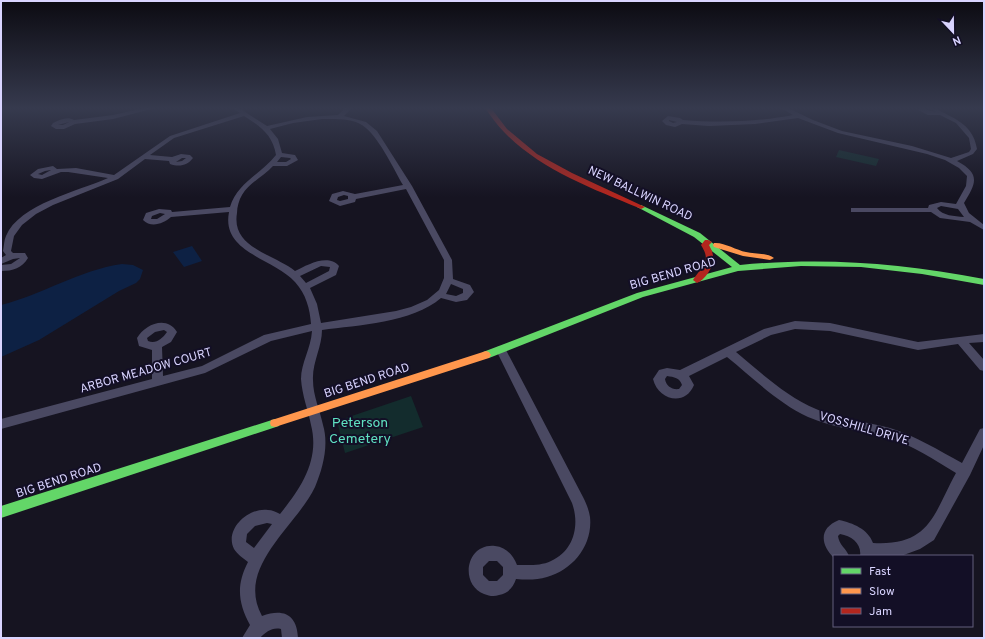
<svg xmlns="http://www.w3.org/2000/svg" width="985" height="639" font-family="Overpass,sans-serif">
	<rect width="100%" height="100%" fill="#161421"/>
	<!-- green -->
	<path fill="#132c2d" d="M839 150 879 159 876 166 836 157Z
		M411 396 423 427 345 453 337 421Z"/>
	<!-- water -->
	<path fill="#0d2144" d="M192 246 202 261 184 267 173 252Z
		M122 264 133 265 143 270 140 279 136 283 119 291 39 340 1 357V305C42 295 79 270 122 264Z"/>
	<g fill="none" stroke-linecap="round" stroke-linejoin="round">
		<!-- street -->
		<path fill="#4a4962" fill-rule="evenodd" d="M144 108H155L113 119 75 124 64 129H56L51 126 53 123C60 120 67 116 74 120L113 115ZM69 122 63 125H58Z
			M232 108H239L267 126 307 117 338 115 345 108H352L344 116 366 122 377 131 412 186 452 260 453 279 470 285 474 292 467 300 456 302 441 298C412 323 358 325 322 330 322 347 312 363 313 380 313 396 320 410 323 425 329 445 323 468 315 487 296 527 235 567 262 616 284 608 297 615 298 638H282L281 629C272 627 266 632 260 638H242L250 625C238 603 236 585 248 562 243 558 237 554 234 549 224 529 249 507 268 510 272 510 276 512 280 514 301 488 320 460 311 425 308 410 302 395 301 379 301 363 311 348 312 331L271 341 205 373 1 429V419L152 379V350L139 346 137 338C145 324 167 315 177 332L171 342 162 347 163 376 202 366 264 335 311 324C310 309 306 294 295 282 274 258 221 253 229 212L171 217C163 224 151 228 143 220L146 213 159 209 171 210 172 212 230 207C237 183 261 174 276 155 273 135 260 126 244 116L174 138 150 155 172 157 181 154 190 155 193 158C187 166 179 167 170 164L169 161 145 159 118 179 53 205 36 214 22 225 14 236 11 251 13 253H25L28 258C22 268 13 271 1 271V265L11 264 20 258 13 259 1 264V258L6 255 3 251C4 246 4 240 6 236 19 204 79 191 108 178L68 172H61L42 179 34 178 30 175 38 169 53 166 57 169 76 168 114 175 170 136 240 113ZM322 119C336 119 351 118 362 125 378 135 393 168 403 185L355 194 343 191 332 194 329 201 340 206 355 202 356 199 406 189 444 260V278L439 290 427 300 411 307 396 311 321 323 317 304 310 288 336 275 339 266C328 253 307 265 295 271 274 254 231 248 237 213 237 207 239 200 242 195 249 183 264 176 273 166H287L298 160 295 155 282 153 278 139 270 129 293 123ZM281 157 290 158 291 159 286 162H277ZM182 158H186L182 161 176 162ZM51 170 42 175 38 174 45 171ZM344 195 348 196V199L340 201 337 200 338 197ZM160 213 165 214 157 219H151L152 216ZM321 266 330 267 329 271 306 283 300 276ZM451 284 463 289V293L456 296 446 294ZM164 330 167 332C162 339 156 344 148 341L147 338 155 332ZM267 523 272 524 254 548 246 542 247 534 255 526Z
			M781 108H788L813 120 842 131 912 146 951 158 969 152 971 149 969 138 956 123 940 115H928L918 110 919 108H925L924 109 936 112 928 108C937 108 940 111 948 115 964 123 974 131 977 149L973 154 957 161C981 174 976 183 964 203L969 213 984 225V230L970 222 940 218 931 212H851V208H928L929 205 941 202 956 204 966 186 967 176 959 168 945 160 927 154 838 133 798 118 755 124 709 126 682 124 675 127 666 125 662 121 668 116 680 118 683 120C719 123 757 122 793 115ZM669 120 677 122 673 123 669 121ZM941 206 958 209 964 217C954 216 943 216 937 208Z
			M795 321 830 323 918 342 984 334V342L969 343 984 360V371L980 370 958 344 918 350 830 331 795 329 771 335 736 352C761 373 786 396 816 409 839 420 866 421 890 428 916 436 938 450 962 463L980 429 984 428V445L970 475 934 540 920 549 901 556H860C862 544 852 536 840 534L838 536C839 545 846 548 849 556H834V558C820 544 819 528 839 520 853 523 868 529 873 543 930 546 933 515 956 473 934 460 913 445 888 438 862 431 834 428 808 417 778 403 753 378 727 357L689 376 694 385C685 407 658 400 653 379L659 370 667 368 680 370 764 329ZM667 376C674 377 680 378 682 385L679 389C672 390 666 386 665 379Z
			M501 346 505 347 506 350 583 497C586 503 589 510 590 517 593 545 573 570 547 577 537 580 527 580 516 579 513 588 508 593 499 595 494 597 489 596 484 594 459 584 466 543 495 546 506 547 513 555 517 565 528 565 541 566 551 561 574 551 580 525 572 503L496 350 497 347ZM489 561H497L503 567V575L497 581H489L483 575V567Z"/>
		<!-- fast -->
		<path fill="#63d668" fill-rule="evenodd" d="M641 205 700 233 740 265C826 257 899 263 984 279V285L922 274 861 267 801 266 738 271 643 297 489 358H483L481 355 483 352 637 293 732 267 694 237 639 208 637 207Z
			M275 419 279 420 280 423 279 426 1 518V506Z"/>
		<!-- slow -->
		<path fill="#ff974d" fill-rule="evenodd" d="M714 243C724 242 736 250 746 252 754 254 768 253 774 258L770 260 743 256 714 247 713 245Z
			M486 351 489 352 491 355 489 358 275 427 271 426 270 423 271 420 275 419Z"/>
		<!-- jam -->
		<path fill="#b3261e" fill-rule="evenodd" d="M485 108H491L507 129 537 154 572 173 645 207 641 209 639 208C591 188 541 170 504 132 497 125 491 116 485 108Z
			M705 240H708L712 242 709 245 712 251 714 260C712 268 705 280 697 283L693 280C702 266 712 262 701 245Z"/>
	</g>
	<!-- sky -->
	<linearGradient id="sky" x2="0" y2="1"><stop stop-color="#0c0b12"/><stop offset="0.55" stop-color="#363a4e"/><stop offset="1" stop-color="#363a4e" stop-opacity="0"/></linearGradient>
	<rect width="985" height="197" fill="url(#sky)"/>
	<g text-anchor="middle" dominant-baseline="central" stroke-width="4" stroke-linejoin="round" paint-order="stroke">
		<!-- street labels -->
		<g font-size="12" fill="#d9d4ff" stroke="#130f26">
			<text transform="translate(640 194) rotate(25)">NEW BALLWIN ROAD</text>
			<text transform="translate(673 274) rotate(-16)">BIG BEND ROAD</text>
			<text transform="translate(146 371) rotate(-16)">ARBOR MEADOW COURT</text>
			<text transform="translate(367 381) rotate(-18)">BIG BEND ROAD</text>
			<text transform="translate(864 429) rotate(16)">VOSSHILL DRIVE</text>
			<text transform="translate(59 481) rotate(-18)">BIG BEND ROAD</text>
		</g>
		<!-- near-park labels -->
		<g font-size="14" fill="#5fe0c0" stroke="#130f26">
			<text x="360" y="423">Peterson<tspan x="360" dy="16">Cemetery</tspan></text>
		</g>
	</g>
	<!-- border -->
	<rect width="985" height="639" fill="none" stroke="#d9d4ff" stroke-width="4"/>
	<!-- legend -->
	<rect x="833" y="555" width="140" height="72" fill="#130f26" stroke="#625e7d"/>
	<rect x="841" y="568" width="20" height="6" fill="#63d668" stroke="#625e7d"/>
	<text x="869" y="575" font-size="12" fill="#d9d4ff">Fast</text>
	<rect x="841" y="588" width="20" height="6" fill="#ff974d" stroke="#625e7d"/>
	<text x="869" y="595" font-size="12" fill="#d9d4ff">Slow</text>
	<rect x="841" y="608" width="20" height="6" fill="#b3261e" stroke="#625e7d"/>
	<text x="869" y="615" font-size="12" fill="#d9d4ff">Jam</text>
	<!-- north arrow -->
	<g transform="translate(953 32) rotate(158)" stroke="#130f26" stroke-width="3" paint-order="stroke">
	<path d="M0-3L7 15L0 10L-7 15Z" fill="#d9d4ff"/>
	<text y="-6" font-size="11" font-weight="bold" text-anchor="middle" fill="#d9d4ff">N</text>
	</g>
</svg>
